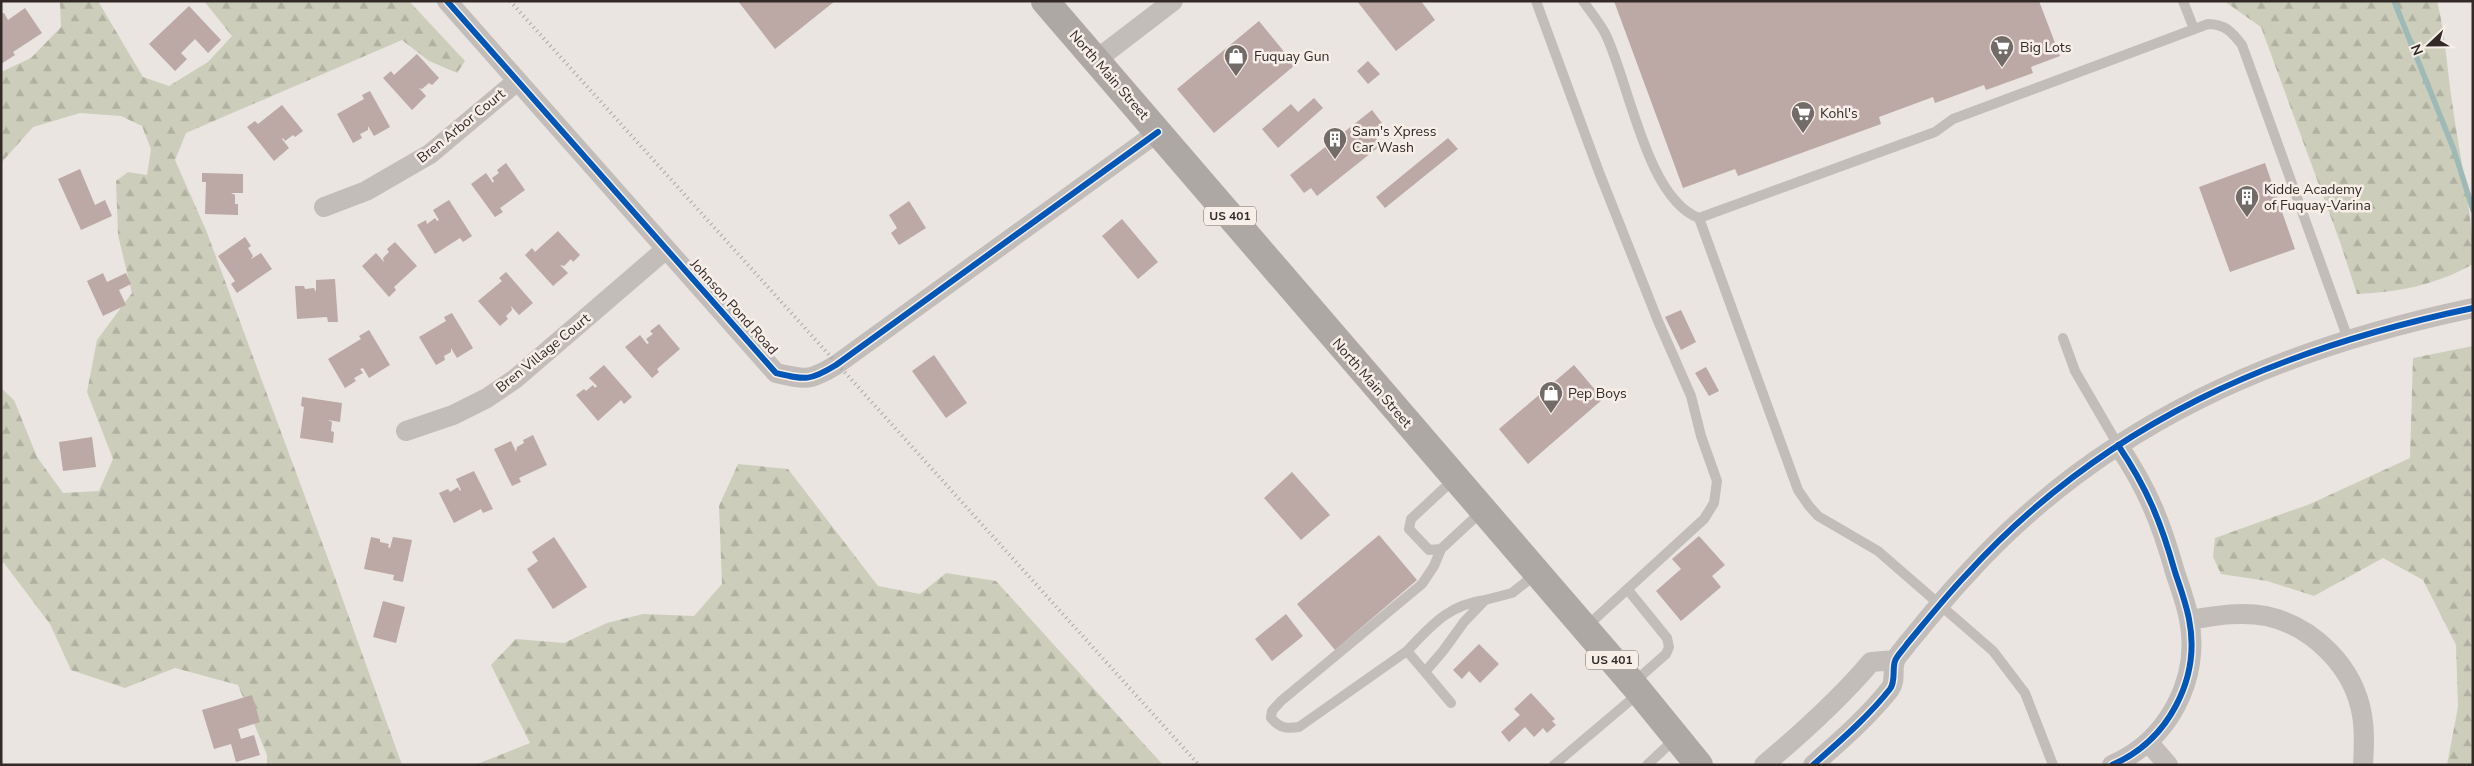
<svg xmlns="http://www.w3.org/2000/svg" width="2474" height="766" font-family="'Nunito Sans',sans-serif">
	<defs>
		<pattern id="forest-firs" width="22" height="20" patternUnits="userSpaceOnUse" patternTransform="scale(1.25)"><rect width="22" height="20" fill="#cccebb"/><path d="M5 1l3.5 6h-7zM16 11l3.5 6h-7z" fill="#b0b1a1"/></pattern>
	</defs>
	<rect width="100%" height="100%" fill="#eae5e0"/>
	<!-- forest -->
	<path fill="url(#forest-firs)" d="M60 1H98L143 77 169 86 208 62 232 36 204 1H409L465 61 457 73 429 61 402 40 186 133 175 160 206 230 330 564 402 765H267V755L238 685 175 668 125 688 71 670 50 624 4 563H1V388L14 400 37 457 63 493 99 491 113 459 87 392 97 340 132 293 118 235 116 181 128 172 147 175 151 149 142 126 121 116 80 113 33 127 1 163V72L31 58 61 27Z
		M2224 1H2437C2446 36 2447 72 2453 108 2460 160 2473 212 2473 264 2436 285 2399 292 2357 294L2340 242 2261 27Z
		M2473 346V765H2447L2458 707 2456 645 2423 580 2383 558 2314 596 2267 581 2221 574 2213 557 2215 538 2310 504 2410 458 2413 358Z
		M738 464 788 469 878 586 920 594 946 573 996 581 1163 765H475L530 743 491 665 516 639 564 643 607 623 643 614 694 616 722 584 719 506Z"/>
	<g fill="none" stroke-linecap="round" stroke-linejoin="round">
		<!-- stream -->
		<path stroke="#9ebab7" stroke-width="5.5" d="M2394 1 2454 150 2473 210"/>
	</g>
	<!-- building -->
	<path fill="#bca8a4" d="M738 1H835L775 49Z
		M1357 1H1421L1435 20 1396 51Z
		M1614 1H2039L2060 56 2031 67 2033 73 1986 90 1984 85 1935 103 1933 97 1879 117 1881 124 1738 176 1735 169 1683 188Z
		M189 6 221 40 208 53 195 39 181 53 187 59 175 71 149 44Z
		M25 8 42 33 13 52 15 55 1 64V14L4 13 8 20Z
		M1259 21 1295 65 1214 133 1177 89Z
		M417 54 439 78 432 85 429 83 422 89 419 88 426 96 412 110 383 78 391 71 394 75Z
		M1368 61 1380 74 1368 84 1357 71Z
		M370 91 390 127 374 136 368 126V130L360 134 362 138 353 143 337 114 364 99 362 95Z
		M1314 98 1323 108 1278 148 1262 129 1291 104 1298 112Z
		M282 105 303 131 295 137 293 135 285 141 283 138 282 139 289 148 274 161 247 127 255 121 258 124Z
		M1372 110 1382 123 1371 132 1381 145 1317 196 1311 188 1304 193 1290 175Z
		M1448 138 1458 149 1385 208 1376 197Z
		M506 163 525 190 500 208 503 212 495 217 471 184 486 173 493 183 494 181 492 178 499 173 497 170Z
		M2265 163 2295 249 2230 272 2199 187Z
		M80 169 95 205 105 200 112 216 81 230 58 179Z
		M202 173 243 174V193H231L235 195V204H238V215L205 214 206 182H202Z
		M449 200 472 236 463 242 460 238 435 254 417 225 426 220 427 224 435 218 437 221 439 220 433 210Z
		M909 201 926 228 899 245 891 233 897 228 889 215Z
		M1122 219 1158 262 1138 279 1102 236Z
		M558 231 580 255 573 262 571 259 564 266 560 265 568 273 553 286 525 255 532 248 535 252Z
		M245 237 251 246 248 248 253 256 251 259 261 253 272 269 237 293 231 284 235 281 218 256Z
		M395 242 417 266 394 287 396 290 389 297 362 266 376 253 384 262 383 258 389 252 387 249Z
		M506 272 533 303 519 315 511 306 512 310 506 316 508 319 500 326 478 301 502 281 499 278Z
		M103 273 107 282 126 273 131 284 119 290 126 305 103 316 87 281Z
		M335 279 338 322H328L327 317 297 319 295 286H304L305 289 314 288 316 292V280Z
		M1681 310 1696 342 1681 350 1665 317Z
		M452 313 473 348 457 358 451 348V352L444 356 445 360 436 365 419 337 446 321 444 317Z
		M659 324 680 349 657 369 659 372 652 378 625 347 640 335 647 344 649 343 646 339 653 334 650 331Z
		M369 330 390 365 369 378 363 368 360 369 363 373 354 378 356 381 345 388 328 359 361 339 359 336Z
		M934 355 967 403 946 418 912 371Z
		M604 365 632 397 624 404 621 400 598 421 576 395 584 389 586 391 593 385 595 388 597 386 589 378Z
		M1574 365 1603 399 1528 464 1499 429Z
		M1706 367 1719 391 1709 396 1695 373Z
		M302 397 342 403 340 422 328 420 332 422 331 431 334 432 333 443 300 438 304 407 301 406Z
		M533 435 547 465 519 478 521 482 512 486 494 449 511 441 516 452 517 447 524 443 523 440Z
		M92 437 96 467 63 471 59 442Z
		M474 471 493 509 483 513 481 509 454 523 439 493 448 489 450 492 458 487 460 491 461 490 456 479Z
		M1292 472 1330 515 1301 540 1264 498Z
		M1379 535 1417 580 1335 650 1297 604Z
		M1699 536 1725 565 1712 576 1721 587 1681 621 1656 591 1681 569 1672 559Z
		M371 537 380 539V542L389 544 388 547 390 548 393 537 412 540 403 582 393 580 394 575 364 569Z
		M554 537 587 587 553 609 527 569 538 561 532 552Z
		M383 601 405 607 396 643 373 637Z
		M1286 614 1303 636 1272 661 1255 639Z
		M1479 644 1499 664 1480 683 1469 671 1462 679 1453 670Z
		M1531 693 1555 719 1552 721 1556 725 1547 733 1543 728 1534 737 1525 727 1509 742 1501 732 1520 715 1514 709Z
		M252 695 260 722 238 729 241 739 254 735 260 755 236 762 231 744 214 749 202 710Z"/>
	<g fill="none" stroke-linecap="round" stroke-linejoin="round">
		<!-- service -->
		<path stroke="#c3bdb9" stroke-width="10" d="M1536 1 1599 172 1658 321 1691 396 1701 436 1717 481 1714 503 1704 519 1586 627
			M1583 1C1590 11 1599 22 1605 33 1629 81 1646 198 1699 218L1935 132 1953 119 2208 24C2225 24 2232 32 2242 45L2348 339
			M2183 1 2194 29
			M1699 218 1798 490 1809 506 1818 516 1878 551 1993 651 2025 693 2053 765
			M2063 338 2075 371 2118 445
			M1441 549 1429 550 1409 529 1411 519 1454 479
			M1628 590 1667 638 1669 647 1666 654 1633 683
			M1407 651 1299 727C1286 729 1280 728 1271 718L1272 711 1281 701 1422 584 1434 566 1441 549 1482 511
			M1425 672 1407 651C1432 625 1448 605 1485 600
			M1451 703 1425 672 1443 651 1464 622 1485 600 1512 593 1536 574
			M1554 765 1639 693
			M1647 765 1676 738"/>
		<!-- minor -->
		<path stroke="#c3bdb9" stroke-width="20" d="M447 1 776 373C806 380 810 381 836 365L1158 132
			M1096 60 1173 1
			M324 207 366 191 430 154 516 82
			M406 431 453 415 487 398 515 379 665 250
			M2189 620C2214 616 2240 611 2266 616 2313 626 2354 667 2362 715 2365 732 2364 748 2363 765
			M2149 743 2168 765
			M1764 765C1802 733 1839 700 1871 662L1895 660
			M1813 765C1840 741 1868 717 1890 689 1896 681 1892 669 1895 661 1897 655 1904 649 1907 644 1927 620 1946 596 1967 574 2104 423 2277 349 2473 308
			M2112 765C2168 741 2201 679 2189 619 2186 603 2180 587 2175 572 2161 522 2147 488 2118 445"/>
		<!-- trunk -->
		<path stroke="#aea8a4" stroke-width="28" d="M1045 1 1633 684 1699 765"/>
		<!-- rail -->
		<path stroke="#aba6a3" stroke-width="4" stroke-dasharray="1 4" stroke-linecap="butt" d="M510 1 1199 765"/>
		<!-- cycleway casing -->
		<g stroke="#f7eee7" stroke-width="9">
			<path id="cycleway" d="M447 1 776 373C806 380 810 381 836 365L1158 132
				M1813 765C1840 741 1868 717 1890 689 1896 681 1892 669 1895 661 1897 655 1904 649 1907 644 1927 620 1946 596 1967 574 2104 423 2277 349 2473 308
				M2112 765C2168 741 2201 679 2189 619 2186 603 2180 587 2175 572 2161 522 2147 488 2118 445"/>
		</g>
		<!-- cycleway -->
		<use href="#cycleway" stroke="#0057b8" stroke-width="6"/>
	</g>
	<!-- icons -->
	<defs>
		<g id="supermarket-pin" transform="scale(1.25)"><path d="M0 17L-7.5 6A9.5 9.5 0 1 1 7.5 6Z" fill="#736b68" stroke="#f7eee7"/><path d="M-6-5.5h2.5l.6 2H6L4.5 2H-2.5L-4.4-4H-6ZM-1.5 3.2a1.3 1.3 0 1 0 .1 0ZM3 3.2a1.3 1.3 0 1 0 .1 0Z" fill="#fff"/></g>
		<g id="shop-pin" transform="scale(1.25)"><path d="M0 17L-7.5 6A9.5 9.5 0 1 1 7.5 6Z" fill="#736b68" stroke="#f7eee7"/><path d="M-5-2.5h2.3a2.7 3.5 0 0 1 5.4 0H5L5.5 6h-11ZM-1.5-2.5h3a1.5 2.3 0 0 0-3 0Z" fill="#fff"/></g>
		<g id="building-pin" transform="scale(1.25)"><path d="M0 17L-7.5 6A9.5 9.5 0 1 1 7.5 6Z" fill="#736b68" stroke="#f7eee7"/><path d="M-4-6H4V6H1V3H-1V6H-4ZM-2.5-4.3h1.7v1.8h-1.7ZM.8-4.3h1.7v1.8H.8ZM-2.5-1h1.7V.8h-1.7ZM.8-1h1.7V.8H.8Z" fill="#fff"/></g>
	</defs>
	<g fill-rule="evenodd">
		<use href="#supermarket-pin" x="2002" y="47"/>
		<use href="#shop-pin" x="1236" y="56"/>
		<use href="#supermarket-pin" x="1803" y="113"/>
		<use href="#building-pin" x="1335" y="139"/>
		<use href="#building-pin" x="2247" y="197"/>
		<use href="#shop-pin" x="1551" y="393"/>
	</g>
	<g text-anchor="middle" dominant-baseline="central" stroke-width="5" stroke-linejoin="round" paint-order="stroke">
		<!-- shield labels -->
		<g fill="#f7eee7" stroke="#6e6561" stroke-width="1">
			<rect x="1204" y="206.5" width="52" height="19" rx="4"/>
			<rect x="1586" y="650.5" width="52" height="19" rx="4"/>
		</g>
		<g font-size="12" font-weight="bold" fill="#332a28">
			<text x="1230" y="216">US 401</text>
			<text x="1612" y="660">US 401</text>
		</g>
		<!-- poi labels -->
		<g font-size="14" fill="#332a28" stroke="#f7eee7" text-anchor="start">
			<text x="2020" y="47">Big Lots</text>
			<text x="1254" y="56">Fuquay Gun</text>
			<text x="1820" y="113">Kohl's</text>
			<text x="1352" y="131">Sam's Xpress<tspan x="1352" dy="16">Car Wash</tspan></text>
			<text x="2264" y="189">Kidde Academy<tspan x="2264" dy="16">of Fuquay-Varina</tspan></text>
			<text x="1568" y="393">Pep Boys</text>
		</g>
		<!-- street labels -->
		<g font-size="14" fill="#332a28" stroke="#f7eee7">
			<text transform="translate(1109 75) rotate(49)">North Main Street</text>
			<text transform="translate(461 126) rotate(-39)">Bren Arbor Court</text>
			<text transform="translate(734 307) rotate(48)">Johnson Pond Road</text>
			<text transform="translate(543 353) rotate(-39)">Bren Village Court</text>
			<text transform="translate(1372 383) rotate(49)">North Main Street</text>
		</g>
	</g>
	<!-- border -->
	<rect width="2474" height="766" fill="none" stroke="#332a28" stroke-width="5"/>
	<!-- north arrow -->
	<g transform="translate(2429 45) rotate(248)" stroke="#f7eee7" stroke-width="4" paint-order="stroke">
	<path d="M0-4L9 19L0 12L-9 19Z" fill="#332a28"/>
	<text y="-8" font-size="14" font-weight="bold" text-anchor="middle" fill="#332a28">N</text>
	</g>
</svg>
